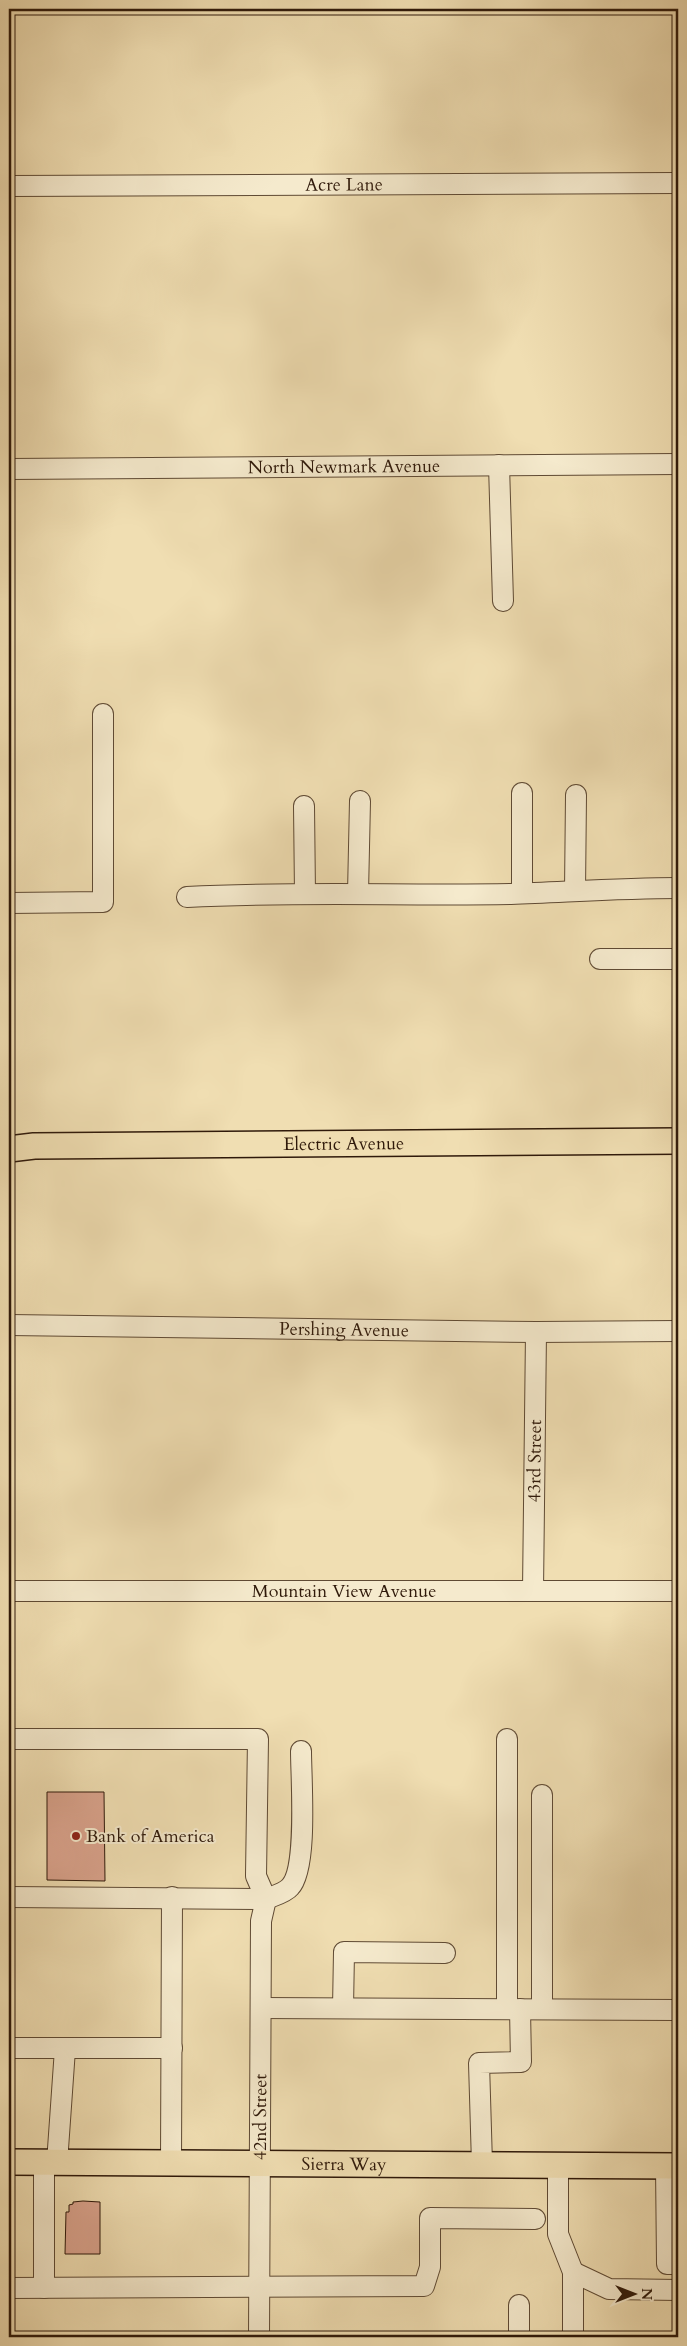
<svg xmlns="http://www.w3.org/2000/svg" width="687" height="2346" font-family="Cardo,serif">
	<rect width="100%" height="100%" fill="#f0deb2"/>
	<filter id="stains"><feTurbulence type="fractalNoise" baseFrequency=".004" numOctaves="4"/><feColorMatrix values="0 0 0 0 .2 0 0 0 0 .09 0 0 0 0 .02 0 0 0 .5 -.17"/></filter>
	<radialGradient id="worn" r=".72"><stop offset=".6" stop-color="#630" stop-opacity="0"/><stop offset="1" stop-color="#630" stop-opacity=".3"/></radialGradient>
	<!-- building -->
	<path fill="#daa38d" stroke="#2f190a" d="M47 1792H104L105 1881 47 1880Z
		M83 2201 100 2202V2254H65L66 2212H69V2205L73 2204V2202Z"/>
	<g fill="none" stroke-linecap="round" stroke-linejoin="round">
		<!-- minor casing -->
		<g stroke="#5f4a34" stroke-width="22">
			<g id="minor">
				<path id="s1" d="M9 186 678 183"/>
				<path d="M499 465 503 601"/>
				<path id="s2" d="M9 469 678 464"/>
				<path d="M522 793V893"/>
				<path d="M304 806 305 894"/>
				<path d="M575 891 576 795"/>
				<path d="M358 893 360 801"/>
				<path d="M187 897C295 891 403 896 511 894 567 892 622 888 678 888"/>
				<path d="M9 903 103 902V714"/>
				<path d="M600 959H678"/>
				<path id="s3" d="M9 1325 536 1332 678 1331"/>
				<path id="s4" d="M9 1591H678"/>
				<path id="s5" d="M533 1591 536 1332"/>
				<path d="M9 1739H258L256 1876 266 1899"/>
				<path d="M507 1739V2009"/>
				<path d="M542 1795V2009"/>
				<path d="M9 1897 266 1899C273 1896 285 1893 290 1887 308 1869 301 1779 301 1751"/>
				<path d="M261 2008 678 2010"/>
				<path d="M343 2008 344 1952 445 1953"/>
				<path d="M9 2048H172"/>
				<path d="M57 2163 65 2049"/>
				<path d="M171 2163 172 1897"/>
				<path d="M482 2164 479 2063 521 2062 520 2009"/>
				<path d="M558 2165V2234L573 2272V2337"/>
				<path d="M666 2166 667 2264H678"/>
				<path d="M573 2272 609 2289 678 2290"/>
				<path d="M9 2288 424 2286 430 2267V2218L535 2219"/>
				<path d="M44 2288V2163"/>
				<path id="s6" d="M259 2337 261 1921 266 1899"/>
				<path d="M519 2337V2305"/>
			</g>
		</g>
		<!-- major casing -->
		<g stroke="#2f190a" stroke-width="28">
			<g id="major">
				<path id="s7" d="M9 1149 34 1146 678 1141"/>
				<path id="s8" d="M9 2162 678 2166"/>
			</g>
		</g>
		<!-- minor -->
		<use href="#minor" stroke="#f5eacd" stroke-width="20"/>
		<!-- major -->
		<use href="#major" stroke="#f0deb2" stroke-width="25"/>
	</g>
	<!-- markers -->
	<circle fill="#8f2418" stroke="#f5eacd" stroke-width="2" cx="76" cy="1836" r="5"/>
	<g text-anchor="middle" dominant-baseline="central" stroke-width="4" stroke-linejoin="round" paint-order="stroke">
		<!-- street labels -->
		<g font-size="18" fill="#2f190a" stroke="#f5eacd">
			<text stroke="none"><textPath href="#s1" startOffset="335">Acre Lane</textPath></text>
			<text stroke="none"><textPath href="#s2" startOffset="335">North Newmark Avenue</textPath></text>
			<text stroke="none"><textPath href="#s7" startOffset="335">Electric Avenue</textPath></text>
			<text stroke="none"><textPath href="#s3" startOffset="335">Pershing Avenue</textPath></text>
			<text stroke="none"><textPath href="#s5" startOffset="130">43rd Street</textPath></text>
			<text stroke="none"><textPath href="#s4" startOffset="335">Mountain View Avenue</textPath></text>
			<text stroke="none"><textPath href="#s6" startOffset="220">42nd Street</textPath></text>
			<text stroke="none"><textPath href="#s8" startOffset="335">Sierra Way</textPath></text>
		</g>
		<!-- poi labels -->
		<g font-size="18" fill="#2f190a" stroke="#f5eacd" text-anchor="start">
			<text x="86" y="1836">Bank of America</text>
		</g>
	</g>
	<!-- margin -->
	<rect width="687" height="2346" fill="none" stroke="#f0deb2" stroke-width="30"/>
	<rect x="10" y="10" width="667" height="2326" fill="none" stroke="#2f190a" stroke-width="2.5"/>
	<rect x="15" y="15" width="657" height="2316" fill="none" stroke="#2f190a"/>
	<!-- north arrow -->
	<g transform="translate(634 2294) rotate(90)" stroke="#f5eacd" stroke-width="4" paint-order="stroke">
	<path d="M0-4L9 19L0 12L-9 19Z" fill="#2f190a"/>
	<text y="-8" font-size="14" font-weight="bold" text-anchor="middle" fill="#2f190a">N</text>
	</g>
	<rect width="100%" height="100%" filter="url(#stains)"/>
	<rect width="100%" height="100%" fill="url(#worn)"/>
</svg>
